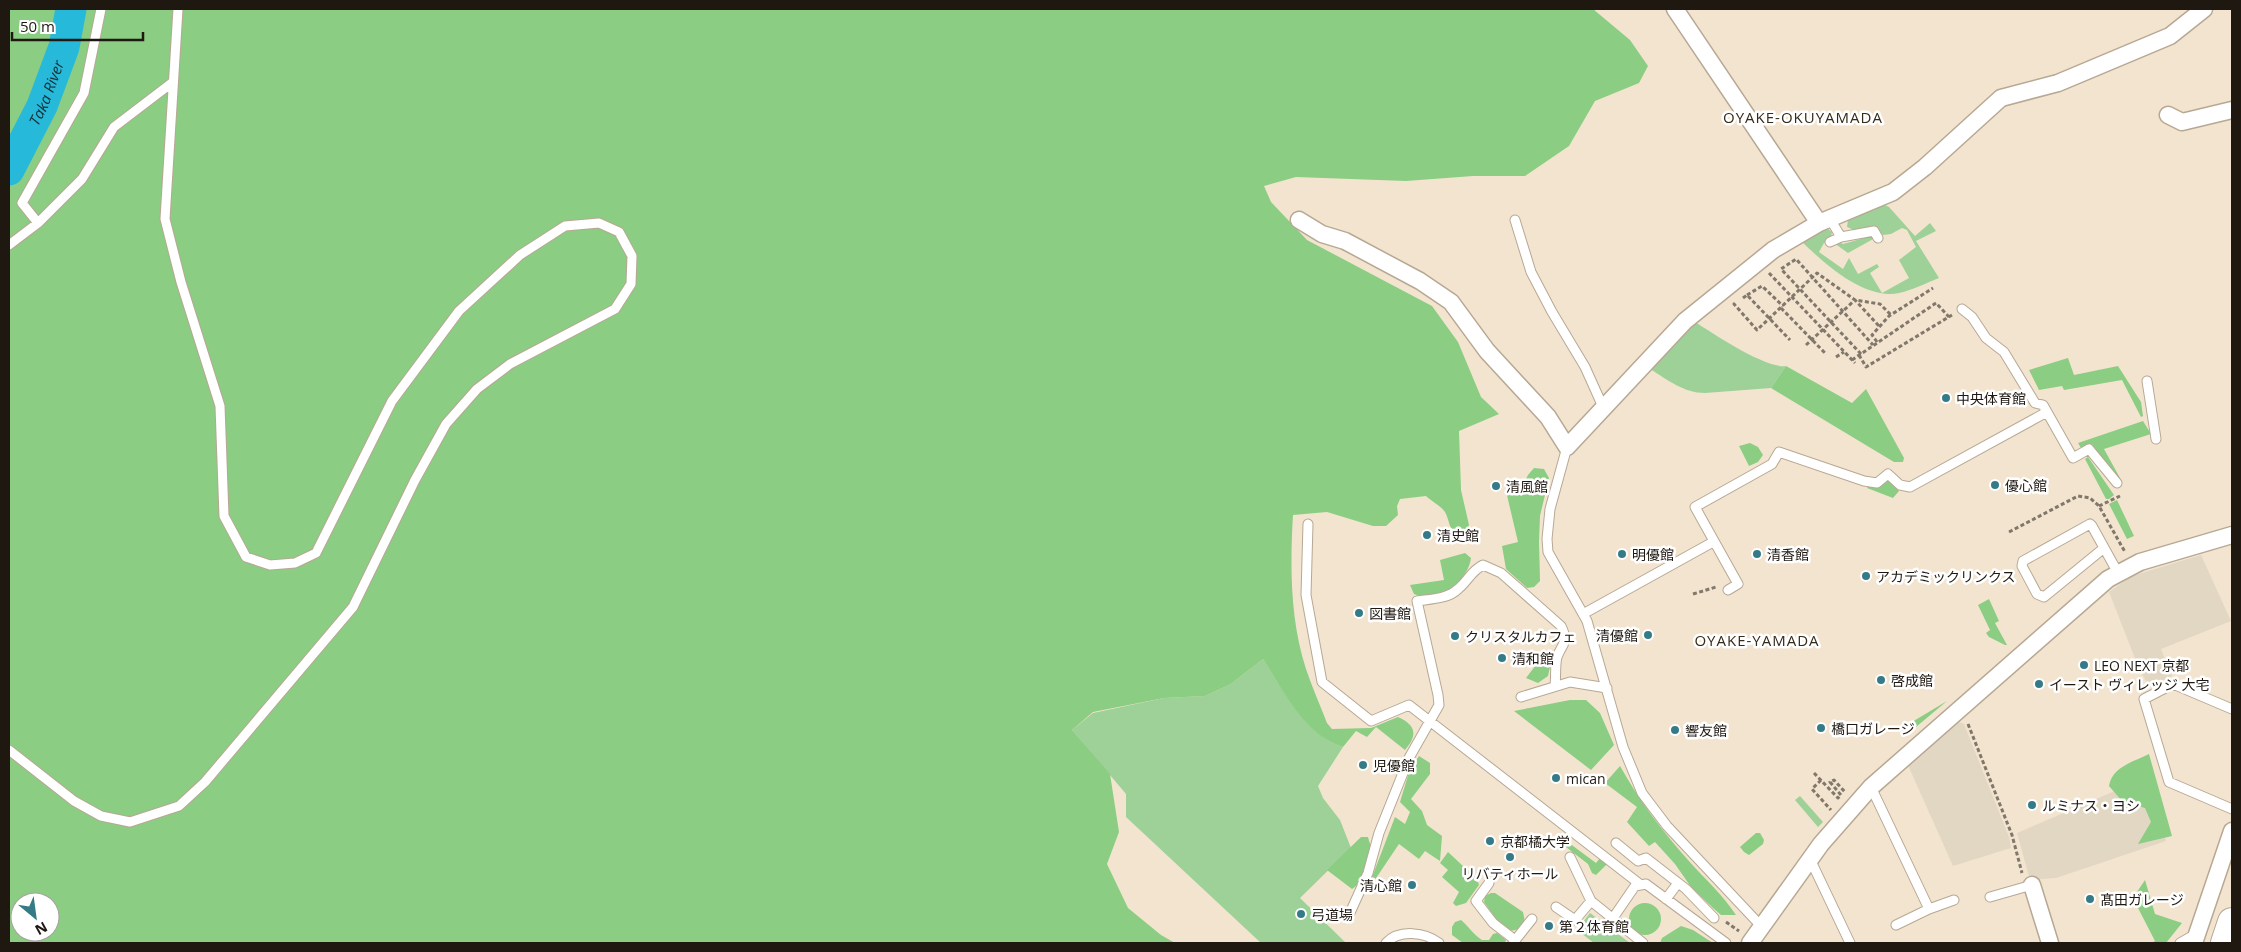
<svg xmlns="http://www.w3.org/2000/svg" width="2241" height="952" font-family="'Open Sans','Noto Sans JP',sans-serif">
	<rect width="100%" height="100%" fill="#f3e4cf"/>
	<!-- industrial -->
	<path fill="#e2d7c3" d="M2201 555 2231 621 2161 649 2172 676 2149 687 2138 666 2109 592 2132 576Z
		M1958 722 1964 724 2009 837 2011 848 1953 866 1907 763 1923 753Z
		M2145 778 2166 841 2056 878 2030 880 2017 833Z"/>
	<!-- green -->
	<path fill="#9dd197" d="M1883 204 1889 207 1915 236 1930 223 1936 231 1916 241 1939 278C1926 283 1913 290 1899 293 1864 300 1825 264 1801 241L1820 230 1828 229 1832 232 1831 237 1824 243 1819 252 1843 269 1849 258 1858 274 1877 264 1879 267 1870 273 1882 293 1909 278 1899 260 1916 247 1907 230 1902 228 1891 234 1883 235 1877 228 1854 230 1847 227 1848 220Z
		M1871 236 1875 238 1848 253 1834 243 1837 241 1843 244Z
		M1695 322C1714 334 1766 369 1786 366L1771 388 1705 393C1684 393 1668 380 1650 369Z
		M1263 659C1284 690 1305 735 1343 747L1318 786 1323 798 1340 820 1351 848 1300 898 1346 943H1261L1126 817V794L1072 730 1093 713 1164 698 1205 696 1231 684Z
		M1800 796 1823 822 1818 827 1795 800Z
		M1590 913 1630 943H1594L1577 930Z"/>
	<!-- forest -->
	<path fill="#8bcd82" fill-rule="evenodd" d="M9 9H1593L1630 40 1648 66 1639 83 1595 101 1569 146 1525 176H1473L1406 181 1296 177 1264 186 1271 202 1307 240 1432 306 1458 342 1481 397 1499 414 1459 431 1461 490 1469 525 1466 533 1460 536C1448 530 1450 521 1445 512 1441 506 1431 501 1426 496L1400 499 1397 506 1398 515 1386 526H1373L1327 512 1293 515C1290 566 1290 620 1306 669 1312 687 1320 705 1327 723L1332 729 1371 728 1398 717C1416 725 1418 735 1405 750L1376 727 1367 737 1356 731 1343 747C1304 735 1284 691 1263 659L1231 684 1205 696 1164 698 1093 712 1072 730 1110 774 1119 832 1107 864 1128 908 1161 935 1175 943H9ZM20 902H50V932H20Z
		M2068 358 2074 375 2118 366 2141 402 2143 416 2141 417 2122 380 2064 390 2062 386 2039 390 2029 370Z
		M1786 366 1852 403 1866 389 1904 458 1903 462H1894L1771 388Z
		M2143 421 2151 434 2104 449 2120 478 2118 480 2092 444 2081 448 2078 443Z
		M1750 443 1758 447 1763 455 1758 462 1749 466 1739 446Z
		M2088 457 2114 495 2109 499H2106L2085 459Z
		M1534 468 1544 469 1549 478 1540 516 1539 541 1540 581 1534 587 1527 588 1506 569 1502 546 1518 542 1506 491 1521 489 1528 475Z
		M1887 478 1899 491 1893 498 1867 488 1869 484Z
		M2117 500 2134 536 2127 539 2109 504Z
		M1465 553 1471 558C1468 582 1436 604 1414 594L1410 585 1444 580 1440 560Z
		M1989 599 1999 621 1995 623 2007 645H2005L1989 637 1986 633 1990 630 1978 605Z
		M1542 657 1550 667 1548 676 1538 683 1526 678Z
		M1570 700H1586L1600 713 1614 745 1591 770 1514 711Z
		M1947 701 1910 732 1907 725Z
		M2149 754 2172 836 2138 844 2151 822 2145 808 2122 801 2109 786C2112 767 2133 762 2149 754Z
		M1419 756 1430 763V774L1411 799 1422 811 1427 825 1442 836 1440 861 1425 851 1419 859 1399 844 1366 893 1395 817 1405 824 1410 812 1400 802 1410 769Z
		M1620 766C1639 800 1662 831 1688 860 1704 878 1723 895 1736 915H1721L1713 908 1691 887 1675 864 1655 842 1649 846 1627 822 1637 807 1605 783Z
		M1756 833H1760L1764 840 1763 844 1749 855 1744 852 1740 847Z
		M1361 837H1368C1369 841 1371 846 1371 850 1372 859 1361 885 1352 889L1327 870Z
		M1565 840 1596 863 1600 858 1607 864 1596 875 1592 873 1588 864 1562 844Z
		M1448 852 1477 879 1479 885 1466 903 1456 906 1453 903 1459 892 1442 877 1448 870 1440 863Z
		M2145 880 2155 914 2182 923 2166 943H2152L2155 941 2137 906 2135 895Z
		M1491 893H1495L1523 912 1525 922C1509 945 1494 915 1484 902L1485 896Z
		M1629 919a16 16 0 1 1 32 0a16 16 0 1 1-32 0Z
		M1461 920C1469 927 1472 933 1482 940H1489L1493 934 1497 933 1506 940 1505 943H1463L1452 935V927L1455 922Z
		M1681 926 1693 930 1713 943H1660L1662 938Z"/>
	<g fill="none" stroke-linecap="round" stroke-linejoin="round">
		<!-- river -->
		<path stroke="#27b9d9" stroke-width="31" id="s1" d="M9 170 42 106 64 47 71 9"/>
		<!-- lane casing -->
		<g stroke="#b7a894" stroke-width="11">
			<path id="lane" d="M1830 219 1841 237 1874 231 1878 238
				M1515 220 1531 272 1552 312 1585 367 1603 407
				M38 223 22 203 84 93 101 9
				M1830 242 1841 237
				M9 245 38 223 82 179 114 127 173 82
				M1962 309 1972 317 1986 338 2004 352 2035 403 2043 405 2073 458 2089 449 2117 483
				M2147 381 2156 439
				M1567 447 1550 509 1547 539 1548 552 1587 621 1623 747 1642 793 1667 826 1762 927
				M1308 524 1306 595 1322 682 1371 721 1409 705 1641 885
				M2104 548 2044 597 2037 594 2022 566 2023 561 2090 524 2092 526 2118 573
				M1728 590 1738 584 1695 507 1772 464 1779 452 1864 481 1877 483 1888 474 1900 485 1910 487 2047 412
				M1583 614 1713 542
				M1521 697 1570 682 1607 688
				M2232 709 2173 684 2144 699 2169 782 2232 809
				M9 750 74 801 101 816 130 822 179 806 205 782 353 607 415 480 446 424 477 389 510 364 615 309 631 284 632 256 619 232 599 223 565 226 520 255 459 311 392 401 316 553 295 563 270 565 246 557 224 516 220 406 181 282 165 219 178 9
				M1871 787 1929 909 1896 925
				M1616 843 1638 861 1646 858 1686 889 1714 918
				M1570 857 1591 901
				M1810 859 1850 943
				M1489 883 1476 901 1493 923 1515 940
				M1990 897 2032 885
				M1666 899 1678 883
				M1556 907 1575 920 1591 901 1643 943
				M1929 909 1954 900
				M1349 915 1368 873 1379 833 1409 758 1439 705 1438 695 1417 601C1430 599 1448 599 1458 589 1468 581 1471 571 1483 565L1501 573 1561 626C1569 643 1563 642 1557 657 1555 665 1556 677 1555 686
				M1613 918 1635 886 1646 884 1726 943
				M1386 943C1399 929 1425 932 1439 943
				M1513 943 1532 919
				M2180 943 2196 934"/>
		</g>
		<!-- street casing -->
		<g stroke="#b7a894" stroke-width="19">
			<path id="street" d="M1675 9 1819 223
				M2168 115 2182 122 2232 110
				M1299 220 1322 234 1345 241 1420 281 1451 302 1487 351 1548 417 1567 447 1685 321 1773 250 1819 223 1893 192 1925 167 2001 98 2058 83 2170 36 2204 9
				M2032 885 2050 943
				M1750 943 1821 844 1871 787 2108 579 2140 562 2232 535
				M2194 943 2232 831"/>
		</g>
		<!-- highway casing -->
		<g stroke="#b7a894" stroke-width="30">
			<path id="highway" d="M2225 943 2232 922"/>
		</g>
		<!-- path -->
		<path stroke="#81776a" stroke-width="3" stroke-dasharray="4 2.5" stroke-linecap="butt" d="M1769 273 1855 363
			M1747 295 1762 286 1783 306
			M1743 298 1747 295 1790 340
			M1735 303 1734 304 1757 330 1817 273 1855 300 1880 304 1891 315
			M1781 308 1825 353
			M1877 342 1872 335 1889 316 1933 288
			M1806 345 1855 300 1879 326
			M1861 354 1781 269 1796 259 1873 345
			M1859 355 1866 367 1952 315
			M1836 357 1844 352
			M1852 360 1936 303 1949 317
			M2099 506 2120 496
			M2009 532 2078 496 2090 498 2099 506 2125 552
			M1693 594 1716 587
			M1968 724 2012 835 2022 873
			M1814 773 1838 798 1841 795 1830 782 1834 780 1845 792
			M1821 780 1812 789 1831 810
			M1726 922 1739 931"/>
		<!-- lane -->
		<use href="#lane" stroke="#fff" stroke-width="9"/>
		<!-- street -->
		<use href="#street" stroke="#fff" stroke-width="16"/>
		<!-- highway -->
		<use href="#highway" stroke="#fff" stroke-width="28"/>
	</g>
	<!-- markers -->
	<g fill="#357b87" stroke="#fff" stroke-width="2">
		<circle cx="1946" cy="398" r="5"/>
		<circle cx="1995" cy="485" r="5"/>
		<circle cx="1496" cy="486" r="5"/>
		<circle cx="1427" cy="535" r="5"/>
		<circle cx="1622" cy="554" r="5"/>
		<circle cx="1757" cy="554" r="5"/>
		<circle cx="1866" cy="576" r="5"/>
		<circle cx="1359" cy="613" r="5"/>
		<circle cx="1648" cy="635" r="5"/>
		<circle cx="1455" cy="636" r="5"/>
		<circle cx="1502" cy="658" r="5"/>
		<circle cx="2084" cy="665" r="5"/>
		<circle cx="1881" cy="680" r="5"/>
		<circle cx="2039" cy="684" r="5"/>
		<circle cx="1821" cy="728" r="5"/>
		<circle cx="1675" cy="730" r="5"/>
		<circle cx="1363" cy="765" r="5"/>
		<circle cx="1556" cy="778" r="5"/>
		<circle cx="2032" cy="805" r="5"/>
		<circle cx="1490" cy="841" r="5"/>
		<circle cx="1510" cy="857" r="5"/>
		<circle cx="1412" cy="885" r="5"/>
		<circle cx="2090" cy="899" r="5"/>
		<circle cx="1301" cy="914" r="5"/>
		<circle cx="1549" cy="926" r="5"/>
	</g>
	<g text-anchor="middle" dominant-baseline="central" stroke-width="5" stroke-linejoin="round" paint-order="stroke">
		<!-- poi labels -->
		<g font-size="14" fill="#1e1811" stroke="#fff" text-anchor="start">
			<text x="1956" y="398">中央体育館</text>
			<text x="2005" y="485">優心館</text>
			<text x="1506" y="486">清風館</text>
			<text x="1437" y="535">清史館</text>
			<text x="1632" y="554">明優館</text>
			<text x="1767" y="554">清香館</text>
			<text x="1876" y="576">アカデミックリンクス</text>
			<text x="1369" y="613">図書館</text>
			<text x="1638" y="635" text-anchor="end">清優館</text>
			<text x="1465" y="636">クリスタルカフェ</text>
			<text x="1512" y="658">清和館</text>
			<text x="2094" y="665">LEO NEXT 京都</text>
			<text x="1891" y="680">啓成館</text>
			<text x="2049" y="684">イースト ヴィレッジ 大宅</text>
			<text x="1831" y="728">橋口ガレージ</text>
			<text x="1685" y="730">響友館</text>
			<text x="1373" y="765">児優館</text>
			<text x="1566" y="778">mican</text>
			<text x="2042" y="805">ルミナス・ヨシ</text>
			<text x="1500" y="841">京都橘大学</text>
			<text x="1510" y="873" text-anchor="middle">リバティホール</text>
			<text x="1402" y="885" text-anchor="end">清心館</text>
			<text x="2100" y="899">髙田ガレージ</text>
			<text x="1311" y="914">弓道場</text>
			<text x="1559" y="926">第２体育館</text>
		</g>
		<!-- water labels -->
		<g font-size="15" font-style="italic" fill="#162d33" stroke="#fff">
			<text stroke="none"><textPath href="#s1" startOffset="86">Taka River</textPath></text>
		</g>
		<!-- neighbourhood labels -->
		<g font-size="15" letter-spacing="1" fill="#362b1a" stroke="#fff">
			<text x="1803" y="117">OYAKE-OKUYAMADA</text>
			<text x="1757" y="640">OYAKE-YAMADA</text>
		</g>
	</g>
	<!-- border -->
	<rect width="2241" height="952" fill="none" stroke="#1e1811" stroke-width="20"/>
	<!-- north arrow -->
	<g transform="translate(35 917) rotate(151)"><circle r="24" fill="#ffffff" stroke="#a5a3a0"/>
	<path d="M0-4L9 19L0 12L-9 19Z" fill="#357b87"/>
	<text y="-8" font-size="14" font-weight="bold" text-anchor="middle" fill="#1e1811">N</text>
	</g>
	<!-- scale -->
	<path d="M12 32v8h131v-8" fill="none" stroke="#1e1811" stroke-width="2.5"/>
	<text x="20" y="32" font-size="15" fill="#1e1811" stroke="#ffffff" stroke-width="4" paint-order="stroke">50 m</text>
</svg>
